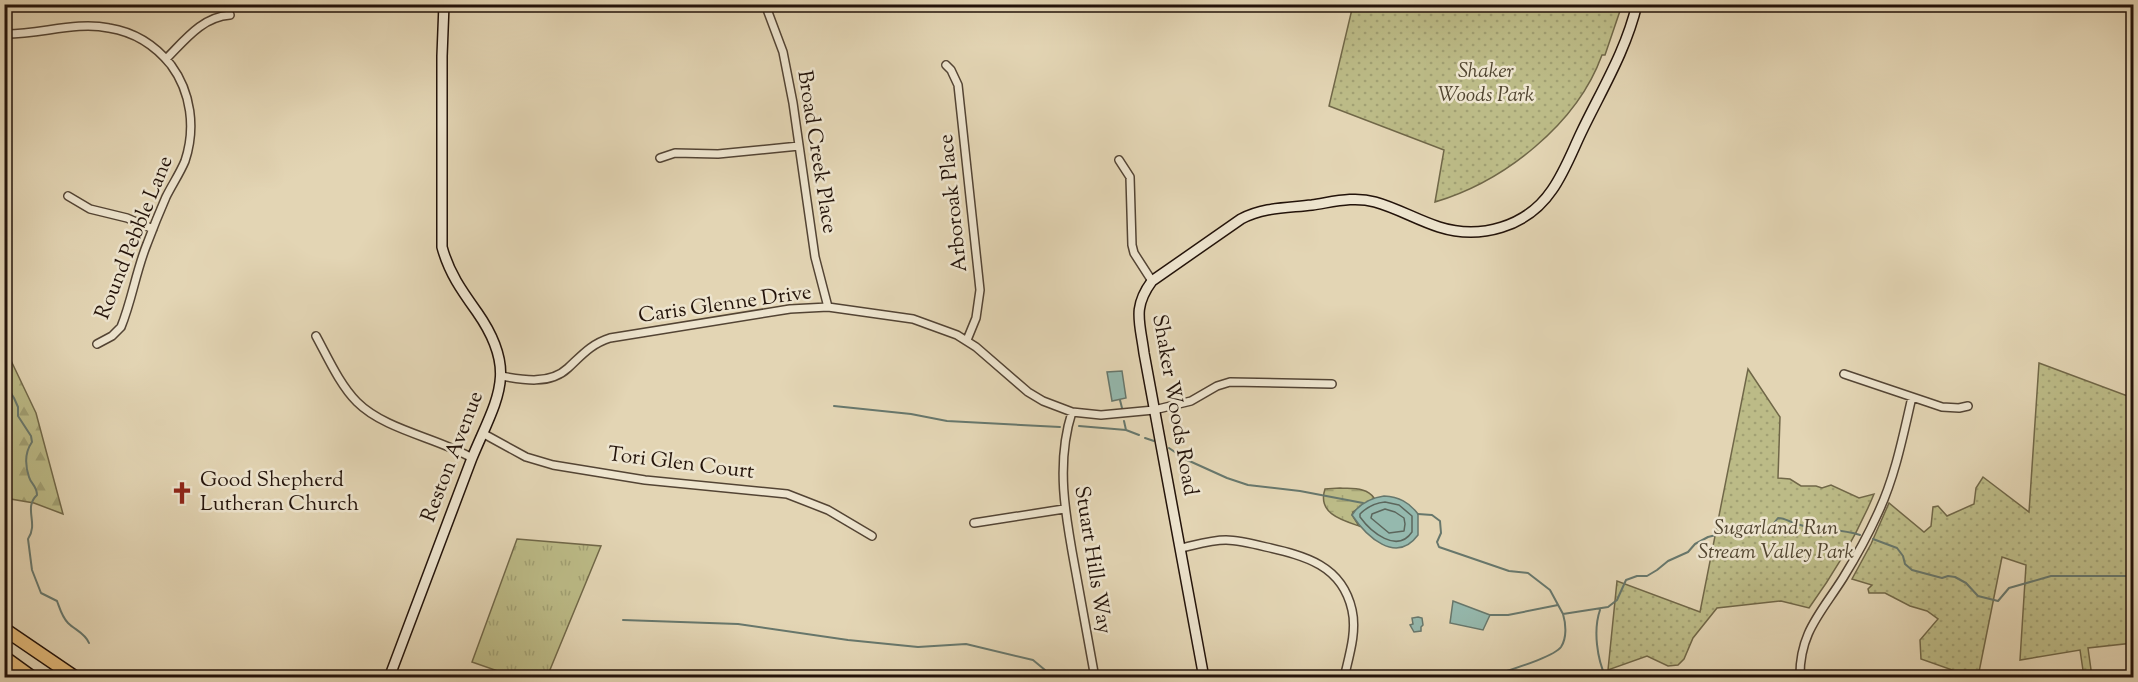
<svg xmlns="http://www.w3.org/2000/svg" width="2138" height="682" font-family="'Sorts Mill Goudy',serif">
	<defs>
		<pattern id="grass-tufts" width="24" height="20" patternUnits="userSpaceOnUse" patternTransform="scale(1.5)"><rect width="24" height="20" fill="#bcbb87"/><path d="M3 7l-1-3M5 7V3M7 7l1-3M15 17l-1-3M17 17v-4M19 17l1-3" fill="none" stroke="#a1a073"/></pattern>
		<pattern id="forest-firs" width="22" height="20" patternUnits="userSpaceOnUse" patternTransform="scale(1.5)"><rect width="22" height="20" fill="#bcbb87"/><path d="M5 1l3.5 6h-7zM16 11l3.5 6h-7z" fill="#a1a073"/></pattern>
		<pattern id="wetland-marsh" width="20" height="14" patternUnits="userSpaceOnUse" patternTransform="scale(1.5)"><rect width="20" height="14" fill="#bcbb87"/><path d="M1 5h8M5 5V1M11 12h8M15 12V8" fill="none" stroke="#a1a073"/></pattern>
		<pattern id="park-dots" width="8" height="8" patternUnits="userSpaceOnUse" patternTransform="scale(1.5)"><rect width="8" height="8" fill="#bcbb87"/><path d="M2 2h.1M6 6h.1" fill="none" stroke="#a1a073" stroke-width="1.8" stroke-linecap="round"/></pattern>
	</defs>
	<rect width="100%" height="100%" fill="#e3d5b4"/>
	<filter id="stains"><feTurbulence type="fractalNoise" baseFrequency=".00333" numOctaves="4"/><feColorMatrix values="0 0 0 0 .2 0 0 0 0 .09 0 0 0 0 .02 0 0 0 .5 -.17"/></filter>
	<radialGradient id="worn" r=".72"><stop offset=".6" stop-color="#630" stop-opacity="0"/><stop offset="1" stop-color="#630" stop-opacity=".3"/></radialGradient>
	<!-- grass -->
	<path fill="url(#grass-tufts)" stroke="#706748" stroke-width="1.5" d="M517 539 601 546 547 677H515L472 662Z"/>
	<!-- forest -->
	<path fill="url(#forest-firs)" stroke="#706748" stroke-width="1.5" d="M5 348 36 413 63 514 34 503 5 498Z"/>
	<!-- wetland -->
	<path fill="url(#wetland-marsh)" stroke="#706748" stroke-width="1.5" d="M1340 488C1352 489 1367 487 1374 498L1353 512 1352 515 1359 526C1341 520 1317 513 1325 489Z"/>
	<!-- park -->
	<path fill="url(#park-dots)" stroke="#706748" stroke-width="1.5" d="M1353 5V4L1622 5 1605 55H1602C1577 124 1505 181 1435 202L1444 150 1329 106Z
		M2039 363 2133 398V643L2088 648 2092 677H2084L2080 650 2020 660 2026 565 2002 557 1978 677H1972L1921 659 1920 640 1938 619 1927 611 1910 606 1885 593H1869L1868 589 1872 585 1852 579 1871 544 1889 503 1924 532 1931 526 1933 507 1938 506 1947 516 1974 504 1976 488 1983 477 2029 512Z
		M1748 369 1780 417 1778 478 1790 479 1801 486H1816L1822 488 1831 485 1859 498 1874 494C1857 535 1835 572 1809 608L1781 601 1717 608 1693 638 1684 659 1678 665 1668 666 1647 656 1608 670 1617 581 1700 612Z"/>
	<!-- water -->
	<path fill="#95b9ae" stroke="#67776c" stroke-width="1.5" d="M1122 371 1126 398 1112 401 1107 372Z
		M1384 496C1399 497 1409 502 1418 514V535C1396 565 1366 536 1352 515 1359 504 1371 498 1384 496Z
		M1453 601 1490 615 1483 630 1450 623Z
		M1418 617 1422 618 1423 625 1421 627V631L1414 632 1410 625 1413 624 1412 618Z"/>
	<g fill="none" stroke-linecap="round" stroke-linejoin="round">
		<!-- shore -->
		<path stroke="#5c665c" stroke-width="1.5" d="M1385 502 1399 505 1412 516V532C1397 554 1371 532 1360 517V514C1367 507 1375 503 1385 502Z
			M1385 509 1395 512 1404 518 1405 524 1404 531 1389 533 1371 518 1372 514Z"/>
		<!-- stream -->
		<path stroke="#67776c" stroke-width="2" d="M4 382 14 398 18 407V416L31 436 32 442C25 452 25 465 29 477 31 484 37 486 37 495 23 508 39 523 28 539L32 570 41 593 57 601C60 609 62 617 68 623 75 630 85 633 89 643
			M1120 400 1122 408
			M834 406 911 414 947 421 1060 427
			M1124 421 1126 430
			M1079 426 1126 430 1139 435
			M1145 438 1154 441
			M1169 448 1185 459 1227 478 1248 485 1300 491 1363 503
			M1418 514 1432 515 1440 521 1441 533 1437 542 1439 547 1509 571 1528 573 1550 590 1563 614
			M1873 539 1897 548 1903 556 1905 564 1912 570 1942 578 1948 576 1955 577 1966 583 1978 596 1998 601 2009 588 2051 576H2134
			M1600 610C1593 630 1597 659 1606 678
			M1490 615H1508L1558 605
			M623 620 738 624 848 640 918 647 966 644 1033 660 1045 670
			M1426 678C1444 670 1462 676 1481 678
			M1486 678C1502 672 1553 658 1561 647 1567 638 1566 624 1563 614L1608 607 1617 600 1626 580 1637 576H1647L1657 570 1668 561 1688 552 1695 544 1708 537 1748 527 1765 530 1770 528 1778 518C1785 518 1790 522 1797 524 1818 531 1839 528 1860 535"/>
		<!-- street casing -->
		<g stroke="#534434" stroke-width="10">
			<path id="street" d="M765 4 783 52 793 103 815 257 828 307
				M1252 4H1272
				M4 34C39 35 75 21 109 28 134 32 155 45 171 65 191 92 196 128 185 161 180 173 172 185 166 197 159 213 153 228 147 244 136 271 132 300 121 327L112 336 97 344
				M166 59C185 40 202 17 230 15
				M946 65 951 70 958 85 980 290 976 318 967 340
				M660 158 675 153 718 154 799 146
				M1119 160 1130 177 1132 245 1134 253 1152 281
				M68 196 90 209 127 218 153 229
				M316 336C328 358 340 385 357 402 385 430 438 438 472 458
				M1844 374 1942 407 1959 408 1968 406
				M501 376C523 380 550 385 568 368 582 355 591 344 610 338L790 309 828 307 913 319 957 335 976 347 1028 392 1043 401 1072 412 1101 415 1154 410 1191 401 1217 386 1230 382 1332 384
				M1072 412C1055 465 1066 519 1076 573 1082 608 1089 643 1095 678
				M484 434 526 457 553 465 645 480 787 494 828 510 872 536
				M974 523 1064 509
				M1181 548C1195 545 1211 540 1226 540 1238 540 1254 544 1266 547 1305 556 1342 565 1352 610 1357 632 1349 656 1344 678
				M1800 678C1799 633 1821 613 1843 578 1856 557 1868 535 1878 513 1895 477 1903 436 1912 397"/>
		</g>
		<!-- secondary casing -->
		<g stroke="#23130a" stroke-width="12">
			<path id="secondary" d="M389 678 472 458C497 398 519 372 477 312 462 291 449 273 442 247V56L444 4
				M1204 678 1144 353C1140 322 1132 308 1152 281L1241 219C1264 207 1287 208 1312 205 1333 202 1354 196 1375 202 1397 208 1417 220 1439 227 1480 240 1527 227 1552 190 1564 173 1572 152 1581 133 1601 91 1626 51 1637 4"/>
		</g>
		<!-- highway casing -->
		<g stroke="#23130a" stroke-width="15">
			<path id="highway" d="M4 629 76 678
				M4 657 33 678"/>
		</g>
		<!-- street -->
		<use href="#street" stroke="#ede4ce" stroke-width="7"/>
		<!-- secondary -->
		<use href="#secondary" stroke="#ede4ce" stroke-width="9"/>
		<!-- highway -->
		<use href="#highway" stroke="#e2ba7a" stroke-width="12"/>
	</g>
	<!-- icons -->
	<defs>
		<g id="church-bare" transform="scale(1.8)"><path d="M-1.2-6h2.4v3.5h3.3v2.4h-3.3V6h-2.4V-.1h-3.3v-2.4h3.3Z" fill="#8f2418" stroke="#ede4ce" stroke-width="2.5" paint-order="stroke"/></g>
	</defs>
	<g fill-rule="evenodd">
		<use href="#church-bare" x="182" y="493"/>
	</g>
	<g text-anchor="middle" dominant-baseline="central" stroke-width="5" stroke-linejoin="round" paint-order="stroke">
		<!-- park labels -->
		<g font-size="21" font-style="italic" fill="#514530" stroke="#ede4ce">
			<text x="1486" y="72">Shaker<tspan x="1486" dy="24">Woods Park</tspan></text>
			<text x="1776" y="529">Sugarland Run<tspan x="1776" dy="24">Stream Valley Park</tspan></text>
		</g>
		<!-- street labels -->
		<g font-size="21" fill="#23130a" stroke="#ede4ce">
			<text transform="translate(816 152) rotate(81)">Broad Creek Place</text>
			<text transform="translate(954 203) rotate(-96)">Arboroak Place</text>
			<text transform="translate(135 238) rotate(-68)">Round Pebble Lane</text>
			<text transform="translate(725 305) rotate(-8)">Caris Glenne Drive</text>
			<text transform="translate(1174 405) rotate(80)">Shaker Woods Road</text>
			<text transform="translate(453 457) rotate(-69)">Reston Avenue</text>
			<text transform="translate(681 464) rotate(7)">Tori Glen Court</text>
			<text transform="translate(1092 560) rotate(81)">Stuart Hills Way</text>
		</g>
		<!-- poi labels -->
		<g font-size="21" fill="#23130a" stroke="#ede4ce" text-anchor="start">
			<text x="200" y="481">Good Shepherd<tspan x="200" dy="24">Lutheran Church</tspan></text>
		</g>
	</g>
	<!-- margin -->
	<rect width="2138" height="682" fill="none" stroke="#e3d5b4" stroke-width="24"/>
	<rect x="6" y="6" width="2126" height="670" fill="none" stroke="#23130a" stroke-width="3"/>
	<rect x="12" y="12" width="2114" height="658" fill="none" stroke="#23130a" stroke-width="1.5"/>
	<rect width="100%" height="100%" filter="url(#stains)"/>
	<rect width="100%" height="100%" fill="url(#worn)"/>
</svg>
